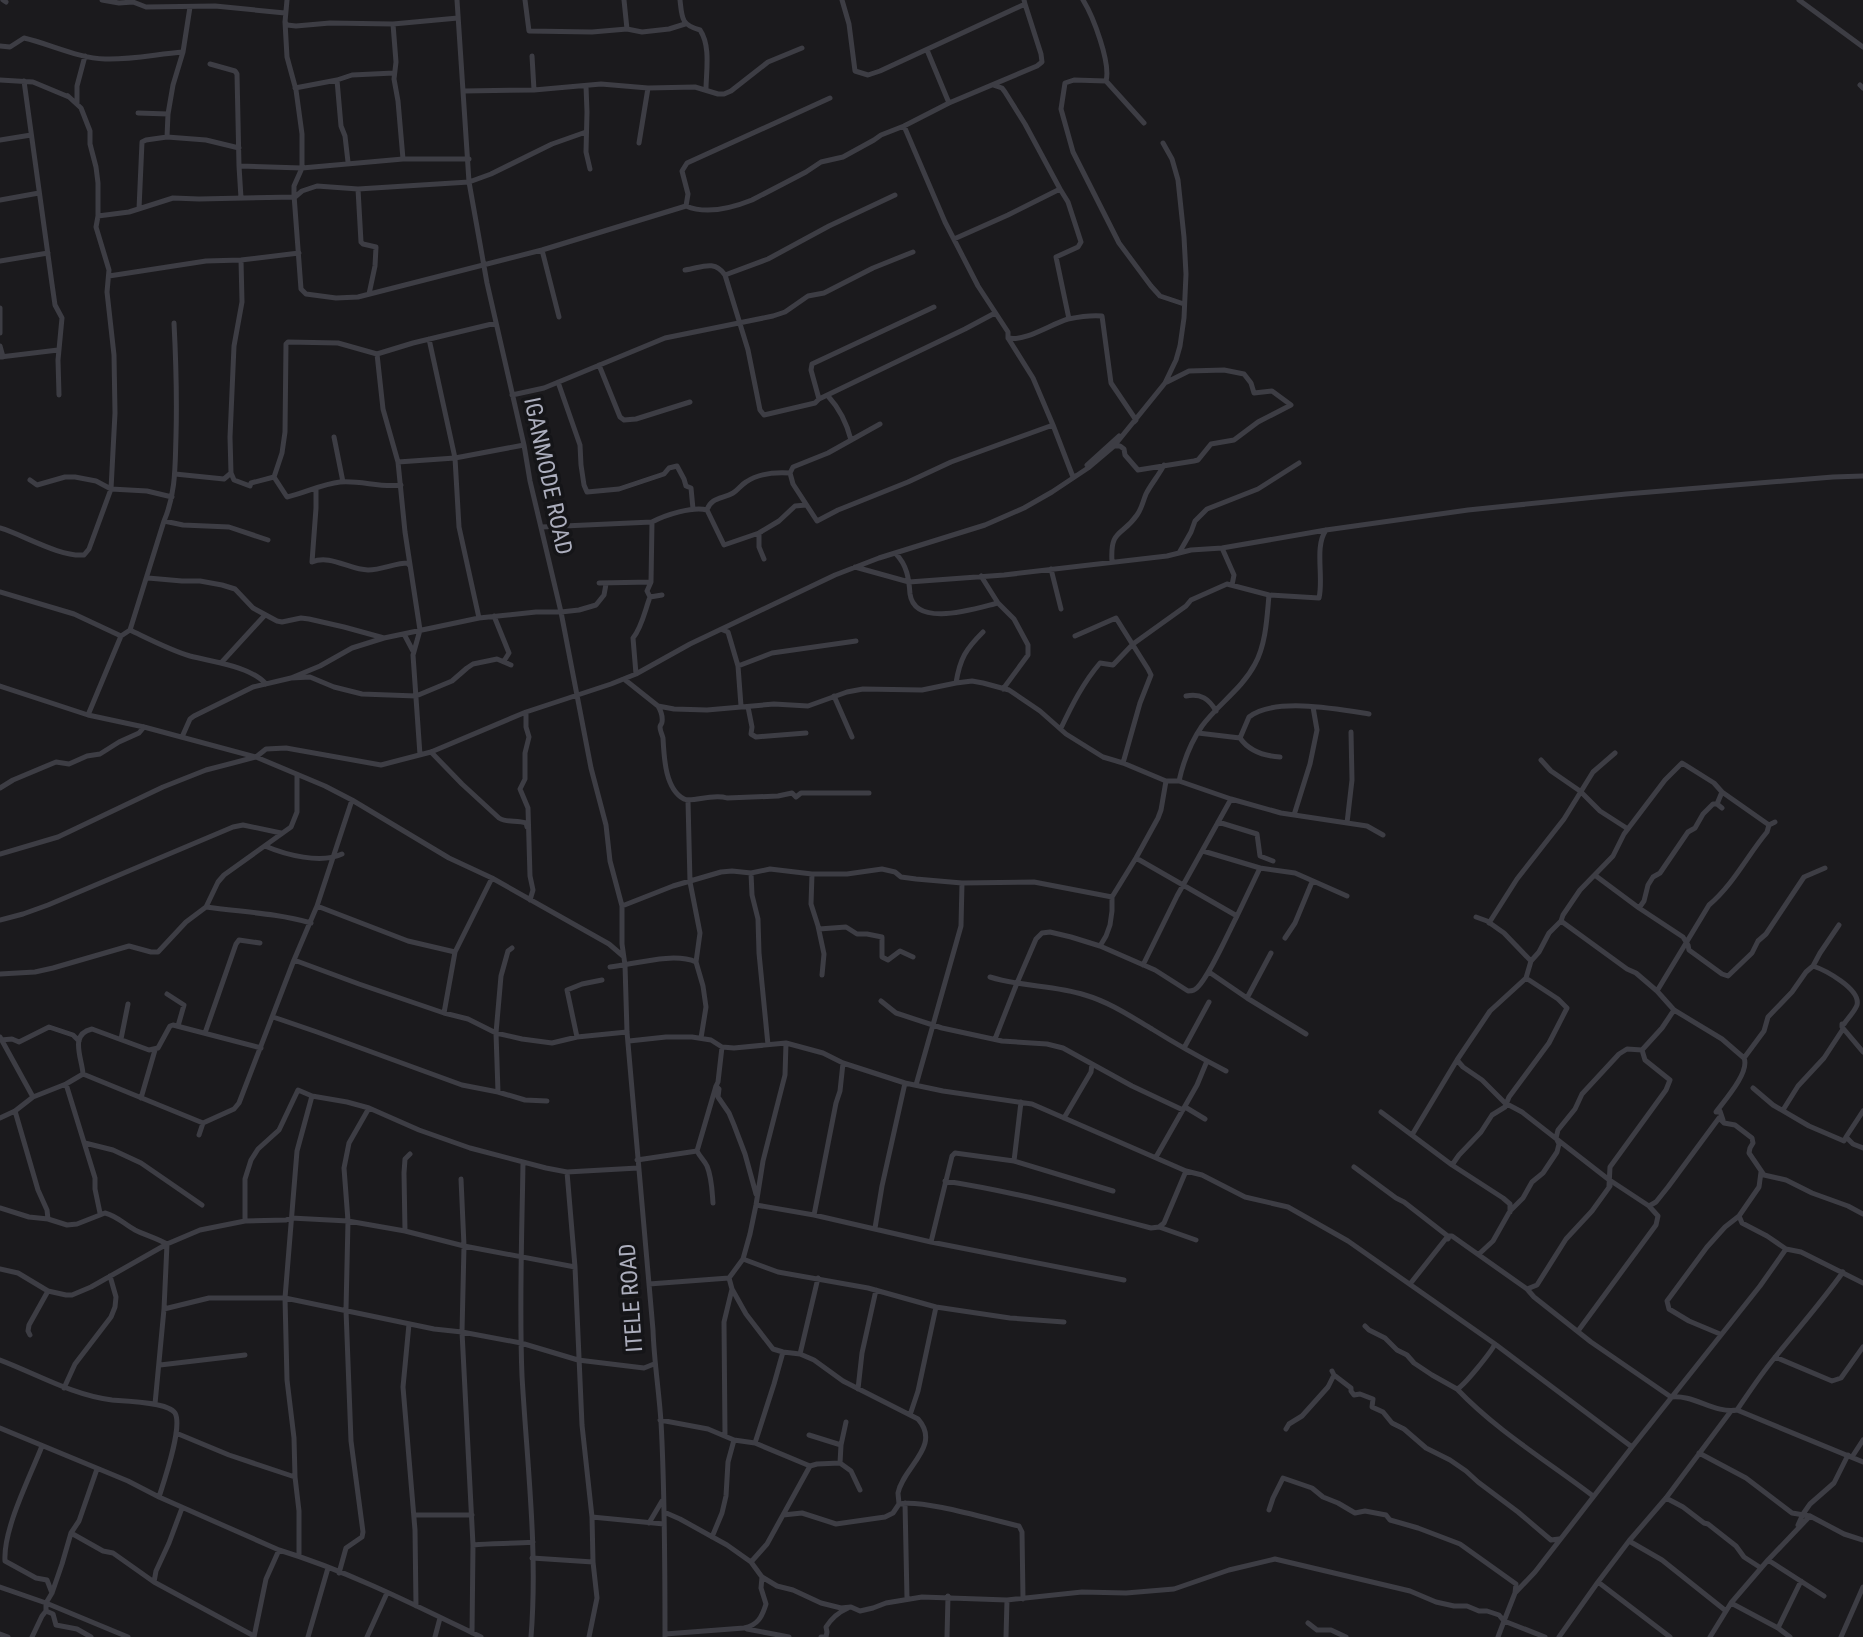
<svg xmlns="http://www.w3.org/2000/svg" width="1863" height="1637" font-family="'Roboto Condensed',sans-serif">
	<rect width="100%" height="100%" fill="#1b1a1d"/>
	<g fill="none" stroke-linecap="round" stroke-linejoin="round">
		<!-- minor -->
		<path stroke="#3d3d44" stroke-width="5" d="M3 0 6 2
			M102 0 119 3 133 2 146 7 215 6 285 13
			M287 0 285 22 287 57 296 90 302 134V168L294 186V195L301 289 306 294 336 298 358 297 542 250 686 206C707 215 732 208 752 200L806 172 821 162 843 157 874 140 881 135 904 126 949 103 1037 66 1042 62 1041 54 1025 4
			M457 0 469 182 487 283 524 445 530 481 561 612 591 768 606 825 610 861 622 906V944L625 965 627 1032 653 1330C654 1361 659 1391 661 1422 665 1493 665 1565 665 1637
			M525 0 529 31 592 32 627 29 642 32 669 29 685 24
			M624 0 627 29
			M680 0C682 18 681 25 700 30 711 46 706 72 706 90
			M842 0 849 24 855 71 868 75 880 71 1025 4 1024 0
			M1083 0C1093 16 1111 63 1106 81L1144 123
			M1799 0 1863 47
			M285 22 287 25 296 26 330 23 393 24 458 18
			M393 24 396 62 394 79 398 101 403 159
			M0 46 10 47 24 38C50 44 78 58 105 59 131 60 157 54 183 52
			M927 50 949 103
			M532 56 534 90
			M210 64 235 71 237 74 239 166 241 198
			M0 80 33 82 69 97
			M337 80 341 126 345 136 348 162
			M24 81 52 284 55 305 62 318 58 360 59 395
			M1106 81 1074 80 1065 83 1061 109 1073 152 1119 243 1151 286 1160 296 1184 304
			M993 85 1002 88 1005 92 1025 124 1060 189
			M1860 85 1863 88
			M586 86 587 112 586 152 590 169
			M295 88 337 80 352 75 394 73
			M464 91 534 90 601 84 648 88 695 87 718 94H724L731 91 768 62 802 48
			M77 104V86L85 56
			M138 113 168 114
			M167 137 206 140 239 148
			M0 140 31 135
			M639 143 648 88
			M239 166 302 168 403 159H469
			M358 189 361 242 363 244 376 247 375 266 369 294
			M0 200 39 193
			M686 206 688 194 682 171 687 163 830 98
			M139 209 142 142 146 140 167 137 168 114 173 85 183 52 190 7
			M98 216 129 212 173 198 199 199 295 197 302 191 317 186 358 189 469 182 491 174 552 144 586 132
			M954 239 1008 215 1060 189 1068 202 1081 242 1078 247 1056 257 1069 319
			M542 250 559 317
			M241 260 242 302 234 346 230 437 231 473 234 480 250 486 251 483 274 477
			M0 261 48 253
			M685 270C701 268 714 259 725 275L748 350 760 410 764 415 815 403 819 399 965 329 995 313
			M725 275 768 259 829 226 895 195
			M109 276 206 261 241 260 299 253
			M0 308V333
			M1008 338C1025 342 1051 324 1068 319 1078 317 1092 315 1102 316L1111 383 1136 420 1134 422
			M429 339 455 458 459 527 479 618
			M0 346 3 357
			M377 354 383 409 398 462 405 532 420 630 413 655 420 755
			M0 357 58 350
			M599 365 620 417 624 420 636 419 690 402
			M558 382 580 445 581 465 584 485 587 492 619 489 664 474 669 468 677 466 684 479 686 486 691 488 693 509
			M512 395 544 388 665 338 773 316 785 312 808 296 824 293 873 268 913 252
			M828 396C839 408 847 424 851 440
			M819 399 811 370 812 364 934 307
			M1053 425 1073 477 1075 476
			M334 437 343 482
			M1114 446H1120L1124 449 1125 455 1138 470 1194 461 1198 460 1211 444 1234 440 1258 422 1291 405 1272 391 1254 393 1251 383 1244 374 1224 370 1189 371 1167 382
			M398 462 455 458 524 445
			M1087 465 1119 436
			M790 473 793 484 817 521 838 510 908 482 951 462 1053 425 1033 378 1008 338V332L978 286 945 222 904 126
			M790 473 793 467 828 453 880 424
			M175 474 224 479 231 473
			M274 477 282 453 285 432 286 344 288 342 338 343 377 354 413 343 496 323
			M274 477 287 497C305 493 322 484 340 482 360 480 381 488 401 485
			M30 480 37 485 65 477H75L96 481 111 489 147 491 172 497
			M316 488V508L312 562C330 554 350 570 368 570 382 570 395 563 408 563L409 565
			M707 510 724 545 759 533 779 521 795 506 806 505
			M707 510C711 497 723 499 733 493 738 490 741 485 746 482 759 473 775 472 790 473
			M164 521 183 525 229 527 268 540
			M542 527 652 522C665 515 693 506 707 510
			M0 528C24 535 59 557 84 555L89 549 111 489 115 413 114 355 107 292 109 270 96 227 98 216V183L96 167 90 144V131L81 108 68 96
			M759 533V547L764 559
			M1222 548 1234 575 1232 585
			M1179 553 1191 532 1195 521 1207 509 1258 489 1299 463
			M896 554C907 565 909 579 910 594 915 629 977 608 998 603
			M1112 562C1110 528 1122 537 1137 515 1142 508 1143 501 1146 494 1151 484 1159 475 1164 465
			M855 567 909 582 1004 575 1167 556 1191 550 1222 548 1326 530 1468 510 1626 494 1833 477 1863 476
			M1051 569 1061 609
			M981 576 998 603 1014 619 1028 645V655L1003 689
			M148 578 182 581H200L222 585 235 589 253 608 277 621 282 622 301 618 309 619 344 627 384 638 479 618 536 612H561L579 610 596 605 604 595 606 584
			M599 583 651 582
			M0 592 74 614 121 636
			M650 597 662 595
			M494 616 509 653 504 661
			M130 630C149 639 170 650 190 656 213 662 250 666 266 684
			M723 630 728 632 738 666 741 706
			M404 634 413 651
			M1075 636 1116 618 1148 669 1151 675 1140 703 1123 763
			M221 663 265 615
			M738 666 772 653 856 641
			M636 674 633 638C642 627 645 610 650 597L647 591 651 582 652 522
			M291 678 310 677 334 687 362 694 416 696 452 681 467 668 473 664 497 659 511 665
			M624 679 658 706C661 711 663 716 662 722 662 724 660 725 660 727 660 731 662 734 663 738 664 757 665 789 684 799 692 803 712 793 727 798L778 796 792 793 796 797 801 793H869
			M956 683C960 658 966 649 983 632
			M0 686 88 715 144 727 256 757 325 786 352 800 449 858 492 878 609 944 623 956
			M834 696 852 737
			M1186 696C1201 693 1209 699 1216 711
			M658 706 674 709 707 710 774 704 808 706 847 692 863 689 922 690 956 683 972 681 983 683 1009 690 1040 711 1066 734 1103 757 1123 763 1166 781H1179C1183 763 1191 742 1202 726 1218 704 1242 689 1255 664 1266 644 1267 617 1269 595
			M748 707 752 727 751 734 756 737 806 733
			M526 712V727L529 737 525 753V779L520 789 528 808 530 876 533 890 530 900
			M88 715 121 636 130 630 164 521C176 493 175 466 176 436 177 398 176 361 174 323
			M1061 728C1072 705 1083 683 1100 663L1113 665 1133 644 1186 606 1191 600 1227 584 1269 595 1319 598C1324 577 1314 547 1326 530
			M1198 733 1240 738C1249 751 1265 756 1280 757
			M182 737 190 719 194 716 253 687 291 678 320 666 352 648 384 638
			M1240 738 1249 717C1274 697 1338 709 1369 714
			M431 752 462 784 499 818C507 823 516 820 526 823L527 827
			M1541 760 1551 771 1580 791 1600 811 1628 829
			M1179 781 1231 799
			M0 788 13 780 56 762 69 764 87 756 100 754 119 742 139 733 144 727
			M1722 792 1769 825
			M688 801 690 882 700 933 696 962 703 986 706 1007 701 1038
			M1722 808 1717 804H1713L1703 814 1695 828 1688 832 1660 873 1653 877 1648 885 1644 901 1639 908 1683 937 1688 945 1689 950 1722 974 1728 976 1752 953 1758 941 1766 934 1804 877 1825 868
			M1294 815 1310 764 1317 730 1313 707
			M1218 822 1257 834 1260 856 1273 861
			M1347 823 1352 780 1351 732
			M265 846C286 855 321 864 342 854
			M1203 851 1260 868 1237 916
			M0 854 58 837 163 787 206 770 256 757 266 749 286 748 381 765 431 752 526 712 611 684 636 674 690 644 835 575 879 558 985 525 1024 508 1052 492 1088 468 1114 446 1165 383 1176 360 1180 346 1184 318 1186 274 1184 237 1178 180 1172 159 1163 143
			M1260 868 1295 873 1347 896
			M751 873 752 895 758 919 759 953 768 1045
			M812 874 811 904 819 929 846 927 857 934H867L882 937V957L888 960 900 951 913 957
			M1596 876 1639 908
			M317 906 408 941 455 952
			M622 906 673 886 721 872 732 871 751 873 770 869 812 874H847L882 869 895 872 901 877 916 879 962 883 1034 882 1112 897
			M206 907C241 912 276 913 311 923
			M1476 917 1487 921 1504 933 1531 961
			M0 920 23 914 48 905 233 827 243 825 281 833
			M1561 921 1627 969 1636 973 1657 991 1674 1010 1722 1039 1744 1058
			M1489 923 1517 879 1564 819 1593 772 1615 753
			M818 926 824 954 822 975
			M1285 938 1295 923 1312 882
			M1100 946 1106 936 1110 925 1112 911V897L1136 858 1158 818 1161 810 1166 781
			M294 960 359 984 444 1013 468 1019 496 1033 522 1039 552 1043 577 1037 627 1032
			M1143 965 1177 896 1231 799 1281 813 1367 826 1383 835
			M1813 966C1825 970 1861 989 1857 1005 1855 1011 1848 1018 1844 1024H1842V1027L1863 1052
			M610 967C635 964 674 952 696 962
			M1209 972 1247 998 1306 1034
			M0 974 35 972 53 968 129 946 151 952H158L186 922 206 907 218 882 224 875 291 827 297 812V775
			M990 977C1021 987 1054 985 1085 995 1109 1002 1130 1016 1152 1029 1176 1044 1201 1058 1226 1071
			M1657 991 1709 905C1733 885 1747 856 1767 832L1769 825 1775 822
			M167 994 184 1005 178 1026
			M1247 998 1271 953
			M881 1001 896 1013 942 1028 1002 1041 1047 1044 1063 1048 1132 1086 1183 1110
			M444 1013 455 952 492 878
			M273 1017 317 1032 462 1085 498 1092 525 1100 547 1101
			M205 1033 236 944 239 940 260 943
			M0 1037 33 1097
			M577 1037 567 990 582 984 602 980
			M121 1039 128 1004
			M995 1039 1017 983 1036 939 1042 933 1050 932 1071 937 1100 946 1155 970 1188 991C1190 991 1192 991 1194 990 1205 986 1230 929 1237 916L1136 858
			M1 1040 12 1039 19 1042 49 1027 73 1035 79 1041
			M629 1041 666 1037H692L711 1040 722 1047 734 1048 786 1043 823 1053 843 1063 905 1083 943 1091 1032 1104 1186 1171 1202 1175 1245 1197 1288 1207 1348 1241 1495 1344 1632 1447 1535 1572 1515 1593 1504 1621 1545 1637
			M722 1047 718 1082 716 1086 719 1089 718 1097 729 1113 734 1125 745 1154 756 1194
			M1184 1048 1209 1002
			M1642 1050 1662 1028 1674 1010
			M83 1074 203 1123 234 1109 239 1103 294 960 317 906 352 800
			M83 1074C82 1058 69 1034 92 1029L149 1050 158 1048 170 1026 173 1025 261 1048
			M66 1084 95 1178V1189L100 1213
			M916 1085 961 926 962 883
			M1753 1088 1773 1105 1809 1126 1844 1141 1846 1137
			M498 1092 496 1033 501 976 508 951 512 948
			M141 1098 155 1050
			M1185 1107 1205 1119
			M1783 1110 1798 1086 1824 1058 1843 1029
			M15 1111 38 1190 47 1210 48 1219
			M1863 1111 1846 1137 1853 1144 1863 1148
			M1381 1112 1452 1165 1503 1198 1510 1204V1212
			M0 1118 15 1111 33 1097 66 1084 83 1074
			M1064 1118 1091 1072 1092 1064
			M1723 1120 1720 1111 1716 1112C1725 1100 1750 1072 1744 1058L1764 1031 1768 1017 1792 992 1806 972 1813 966 1820 953 1839 925
			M199 1135 203 1123
			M1412 1135 1457 1060
			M85 1143 113 1150 141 1163 202 1205
			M1156 1157 1197 1085 1207 1061
			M637 1160 697 1151
			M1014 1161 1021 1102
			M523 1162C522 1233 519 1304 522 1376 527 1463 538 1550 531 1637
			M1452 1165 1459 1155 1481 1132 1492 1115 1505 1107 1509 1097 1549 1043 1567 1008 1558 999 1526 978
			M1354 1167 1396 1198 1404 1202 1449 1237 1448 1239
			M567 1172 575 1267 582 1425 592 1517 593 1562 597 1598 589 1637
			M1761 1172 1759 1187 1739 1216 1742 1223 1767 1236 1786 1249 1801 1252 1863 1283
			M461 1179 464 1246 462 1332 473 1545 472 1633
			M945 1181C1015 1192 1083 1210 1151 1228L1159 1227 1164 1223 1186 1171
			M1609 1186 1610 1167 1666 1090 1670 1080 1645 1060 1642 1050
			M713 1203C712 1191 712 1178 707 1166 704 1160 700 1157 697 1151L716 1086
			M756 1205 814 1215 836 1103 840 1091 843 1063
			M1649 1206 1656 1202 1668 1187 1719 1118 1724 1123 1735 1125 1752 1138 1753 1143 1750 1148 1749 1153 1764 1175 1786 1180 1812 1193 1848 1206 1863 1214
			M0 1208 29 1217 48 1219 67 1225 77 1224 105 1213C117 1216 124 1224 135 1230 145 1235 156 1238 167 1244
			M814 1215 931 1242 1124 1280
			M245 1221V1179L251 1160 258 1149 279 1130 298 1090 312 1096 347 1102 369 1108 419 1130 470 1148 546 1168 567 1172 638 1168
			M1159 1227 1196 1240
			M875 1228 882 1186 905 1083
			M405 1231 404 1173 405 1159 410 1154
			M931 1242 952 1156 955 1153 1014 1161 1113 1191
			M1479 1254 1493 1241 1510 1211 1523 1198 1532 1182 1543 1173 1557 1152 1559 1144 1556 1138 1558 1130 1575 1109 1582 1094 1619 1054 1627 1049 1642 1050
			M743 1259 778 1272 868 1288 936 1307 1010 1318 1064 1322
			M0 1269 18 1273 48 1291 66 1295H72L91 1287 167 1244 200 1230 245 1221 286 1220 291 1218 348 1221 405 1231 464 1246 575 1267
			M729 1278 732 1289 746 1314 773 1349 783 1352 800 1354 814 1360 843 1381 918 1419C942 1446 903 1467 898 1493 898 1494 899 1503 899 1504L893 1513 885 1517 836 1524 802 1513 783 1515
			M649 1284 729 1278 743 1259 750 1234 756 1205 763 1161 785 1075 786 1043
			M1410 1284 1448 1236H1452L1527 1289 1534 1297 1591 1342 1671 1397C1693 1394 1715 1414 1737 1410L1863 1462
			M1527 1289 1537 1285 1566 1239 1592 1211 1610 1186
			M164 1309 209 1298H285L434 1329 462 1332 521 1343 578 1360 644 1368 654 1364
			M409 1324 403 1387 415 1530 416 1606
			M1365 1326 1369 1330 1385 1338 1397 1350 1407 1355 1414 1363 1432 1375 1457 1389C1464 1386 1491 1352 1495 1344
			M1578 1331 1656 1225 1658 1216 1649 1206 1608 1179 1522 1112 1505 1103 1482 1080 1463 1067 1457 1060 1490 1011 1526 978 1531 961 1539 952 1549 933 1561 921 1563 915 1580 890 1613 856 1624 834 1665 780 1682 763 1714 783 1722 792 1717 804
			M1720 1334 1689 1321 1669 1309 1667 1301 1707 1247 1725 1227 1739 1216
			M30 1335 28 1331 29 1325 48 1291
			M800 1354 818 1278
			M1775 1357 1832 1381 1841 1378 1863 1347
			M0 1360C37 1374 72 1395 112 1400 125 1401 168 1402 175 1413 183 1427 164 1481 159 1497
			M160 1365 245 1355
			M1332 1371 1334 1375 1351 1388V1391L1354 1395 1360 1394 1373 1399 1372 1407 1383 1412 1392 1423 1404 1429 1426 1448 1450 1460 1466 1471 1478 1482 1518 1512 1551 1540 1559 1539
			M64 1388 75 1364 111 1317 115 1307 116 1297 110 1276
			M858 1389 862 1353 876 1290
			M1457 1389C1497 1431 1547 1461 1593 1496
			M155 1404 164 1309 167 1244
			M1737 1410C1748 1394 1759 1377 1772 1361 1796 1331 1821 1303 1843 1272
			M910 1415 918 1391 936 1307
			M660 1420 708 1429 734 1440 755 1443 810 1466 817 1464 840 1463 841 1445 846 1422
			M0 1428 128 1481 159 1497 279 1550C348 1571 417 1606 481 1637
			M1286 1429 1289 1424 1302 1416 1328 1387 1334 1375
			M176 1433 229 1455 295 1477
			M725 1435 724 1322 732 1289
			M809 1435 841 1445
			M755 1443 774 1384 783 1352
			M42 1446C30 1477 3 1529 5 1561L36 1578 47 1580 52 1593
			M1632 1447 1760 1286 1786 1249
			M1699 1453 1746 1478 1792 1513 1810 1516 1844 1534 1863 1540
			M1852 1457 1863 1440
			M840 1463 851 1471 860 1490
			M1666 1498 1683 1507 1704 1523 1708 1524 1736 1546 1744 1557 1761 1568
			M905 1503 907 1598
			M899 1504C923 1499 992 1520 1019 1526L1022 1532 1023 1599
			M1269 1510 1273 1498 1283 1478 1312 1488 1323 1497 1338 1503 1355 1513 1365 1511 1386 1515 1390 1520 1418 1528 1460 1544 1516 1584 1515 1593
			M664 1512 680 1519 727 1545 751 1562 762 1577 777 1586 793 1590 821 1603 841 1608 851 1607 860 1611 873 1608 886 1603 922 1597 1007 1600 1082 1592 1126 1593 1174 1589 1229 1570 1275 1559 1410 1591 1436 1602 1454 1606H1467L1479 1611H1487L1499 1615 1504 1621 1498 1637
			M414 1515H472
			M592 1517 664 1524
			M649 1523 662 1501
			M1798 1525 1803 1514 1810 1504 1834 1483 1848 1455
			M71 1533 103 1551 113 1553 154 1582 254 1636
			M712 1537 722 1513 726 1496 728 1462 734 1440
			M1629 1541 1662 1560 1726 1611
			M473 1545C493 1543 513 1544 533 1542
			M299 1556V1511L295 1477 294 1438 287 1380 285 1298 297 1151 312 1096
			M532 1558 593 1562
			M1768 1560 1824 1596
			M751 1562 767 1544 810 1466
			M339 1573 346 1548 362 1537 363 1532 351 1441 346 1310 348 1221 344 1168 349 1143 369 1108
			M154 1582 156 1571 169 1543 182 1508
			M1598 1582 1670 1637
			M0 1587 46 1603 128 1637
			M1731 1603 1778 1628
			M46 1611 53 1614 56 1625 77 1629 91 1637
			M1308 1623 1317 1630H1331L1346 1637
			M747 1629 789 1637
			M0 1634 8 1637
			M665 1634 744 1628C758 1625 762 1617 766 1604L761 1588 762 1577
			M32 1637 42 1616 46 1611V1603L52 1593 62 1564 71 1533 79 1521 97 1469
			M254 1637 266 1579 279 1550
			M308 1637 328 1568
			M367 1637 387 1593
			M435 1637 440 1618
			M821 1637H826L827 1632 826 1627C831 1619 839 1612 848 1608
			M947 1637 948 1596
			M1006 1637 1007 1600
			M1559 1637 1598 1582 1629 1541 1666 1498 1731 1411
			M1710 1637 1731 1603 1768 1560 1810 1516
			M1790 1637 1778 1628 1801 1581
			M1841 1637 1863 1587"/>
	</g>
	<g text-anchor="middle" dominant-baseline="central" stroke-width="7" stroke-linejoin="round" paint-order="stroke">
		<!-- street labels -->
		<g font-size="23" fill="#acaebd" stroke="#151518">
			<text transform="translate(548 476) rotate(78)">IGANMODE ROAD</text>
			<text transform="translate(631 1298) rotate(-94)">ITELE ROAD</text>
		</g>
	</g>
</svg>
